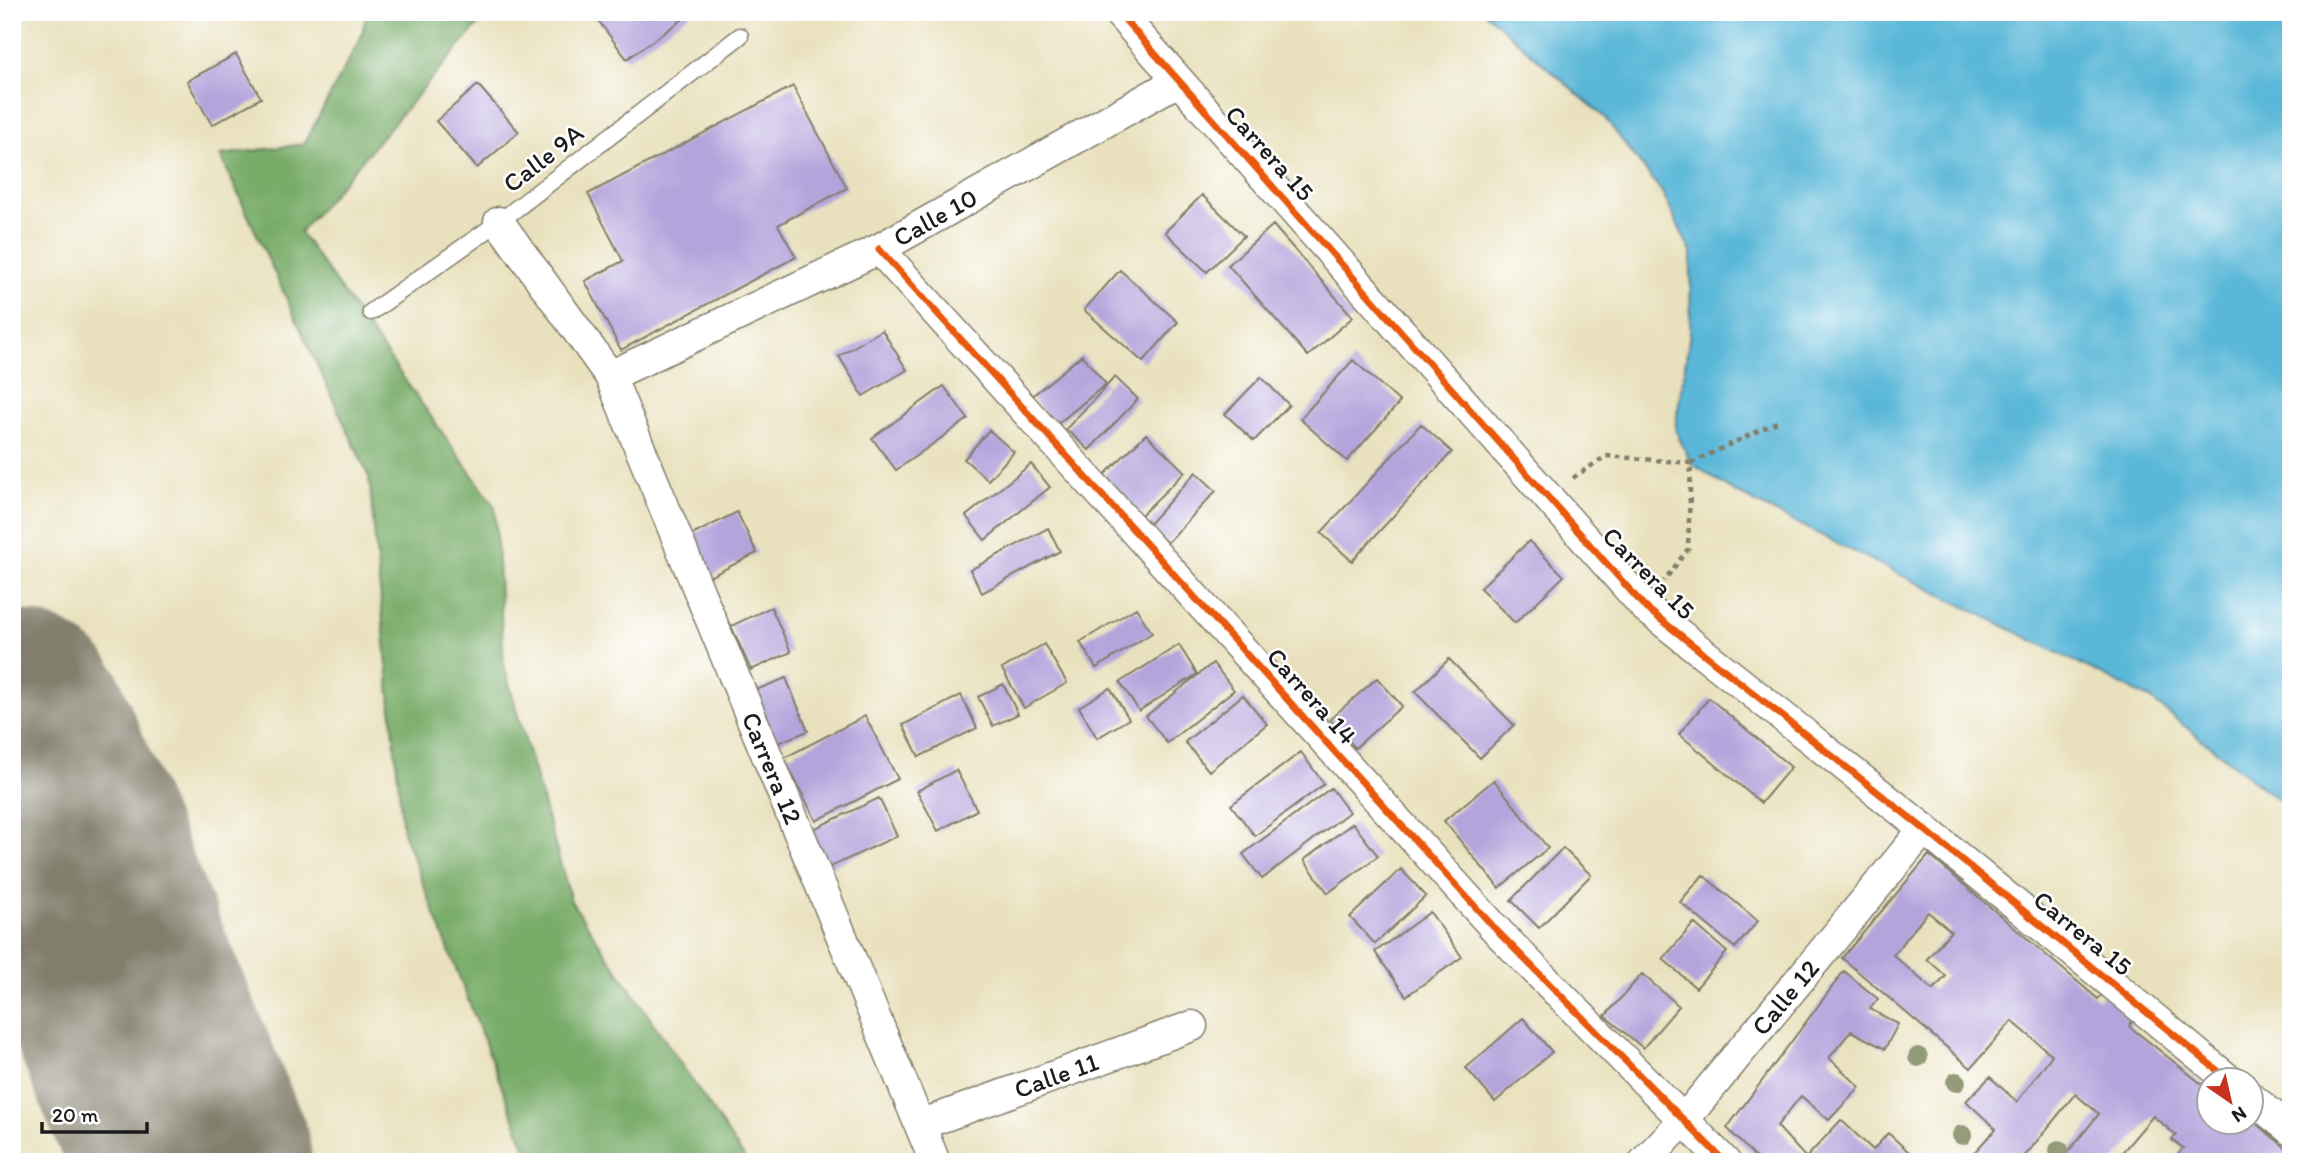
<svg xmlns="http://www.w3.org/2000/svg" width="2303" height="1174" font-family="Itim,sans-serif">
	<rect width="100%" height="100%" fill="#fff"/>
	<filter id="ink" filterUnits="userSpaceOnUse"><feTurbulence type="fractalNoise" baseFrequency=".0143" numOctaves="2"/><feDisplacementMap in="SourceGraphic" scale="14" xChannelSelector="R" yChannelSelector="G"/><feConvolveMatrix kernelMatrix="1 2 1 2 8 2 1 2 1" color-interpolation-filters="sRGB"/></filter>
	<filter id="wash" filterUnits="userSpaceOnUse"><feTurbulence type="fractalNoise" baseFrequency=".00686" numOctaves="4" result="noise"/><feDisplacementMap in="SourceGraphic" scale="28" xChannelSelector="R" yChannelSelector="G"/><feGaussianBlur stdDeviation="1.57" result="paint"/><feColorMatrix in="noise" values="0 0 0 0 0 0 0 0 0 0 0 0 0 0 0 0 0 1.4 0 .05"/><feComposite in="paint" operator="in"/></filter>
	<g filter="url(#wash)">
		<rect width="100%" height="100%" fill="#e9e1bd"/>
		<!-- forest -->
		<path fill="#78ac69" stroke="#4a6442" stroke-width="2" d="M367 12H489L300 232 495 507 504 666 571 901 747 1162H531L403 832 369 477 220 155 304 144 361 37Z"/>
		<!-- water -->
		<path fill="#5ab7d8" stroke="#3b6a7a" stroke-width="2" d="M1484 12H2291V810L2149 698 1736 493 1691 463 1675 429 1690 333 1691 252 1662 192 1604 117Z"/>
		<g fill="none" stroke-linecap="round" stroke-linejoin="round">
			<!-- runway -->
			<path stroke="#827e6c" stroke-width="238" d="M12 729 193 1162"/>
		</g>
		<g id="blocks">
			<!-- building -->
			<path fill="#b4a4dc" fill-rule="evenodd" d="M592 12H688L690 14 627 59Z
				M236 54 261 98 212 125 187 81Z
				M478 85 519 132 477 168 436 121Z
				M793 86 847 188 778 225 796 257 621 350 585 281 623 261 588 194Z
				M1202 195 1244 236 1207 272 1165 232Z
				M1273 225 1353 317 1308 356 1228 265Z
				M1120 270 1178 322 1143 362 1084 310Z
				M882 330 907 370 863 396 839 356Z
				M1082 355 1106 384 1055 426 1031 397Z
				M1353 360 1400 402 1347 461 1300 419Z
				M1115 377 1138 399 1089 450 1066 429Z
				M1261 377 1289 405 1254 441 1225 414Z
				M944 386 968 419 896 470 872 438Z
				M1421 424 1452 452 1352 561 1321 533Z
				M989 430 1014 452 988 480 964 459Z
				M1146 434 1185 472 1137 519 1099 480Z
				M1031 464 1050 487 985 540 966 516Z
				M1196 472 1216 491 1167 543 1148 525Z
				M737 512 757 553 705 579 684 539Z
				M1048 528 1060 551 982 593 970 570Z
				M1529 541 1564 576 1515 623 1480 588Z
				M771 607 791 652 751 670 731 626Z
				M1136 608 1152 633 1096 668 1080 642Z
				M1044 644 1067 683 1024 708 1002 669Z
				M1179 645 1197 674 1139 711 1120 682Z
				M1449 659 1514 725 1480 758 1415 692Z
				M1213 663 1234 690 1167 743 1146 716Z
				M786 678 808 731 768 747 746 694Z
				M1377 678 1402 706 1355 748 1330 719Z
				M1003 684 1018 714 993 726 978 697Z
				M1110 688 1129 719 1097 738 1079 707Z
				M961 695 977 728 919 757 903 725Z
				M1243 695 1267 724 1209 771 1185 742Z
				M1709 698 1791 767 1761 803 1679 734Z
				M865 716 898 779 816 821 784 758Z
				M1301 752 1324 784 1255 836 1231 805Z
				M956 770 977 810 938 831 917 791Z
				M1494 780 1548 848 1499 888 1444 821Z
				M1331 788 1349 812 1262 879 1243 854Z
				M879 798 897 836 824 870 807 832Z
				M1353 823 1378 856 1328 893 1304 860Z
				M1563 848 1591 875 1539 928 1511 900Z
				M1929 855 2098 999 2102 994 2134 1019 2129 1026 2208 1089V1122H2245L2247 1130 2254 1122 2291 1152V1162H2172L2183 1148 2172 1140 2176 1135 2153 1116 2114 1162H2069L2064 1157 2099 1114 2075 1094 2020 1162H1965L1996 1129 1966 1101 1990 1077 2017 1102 2052 1055 2012 1021 1971 1068 1842 958ZM1928 912 1951 931 1927 959 1946 976 1933 990 1893 955Z
				M1401 869 1426 896 1375 944 1350 917Z
				M1703 875 1758 921 1735 948 1680 902Z
				M1430 912 1462 957 1406 996 1375 952Z
				M1694 923 1727 952 1696 988 1663 959Z
				M1844 971 1878 999 1870 1009 1898 1024 1885 1049 1851 1031 1829 1058 1860 1087 1829 1120 1801 1096 1777 1126 1806 1158 1841 1120 1873 1150 1888 1133 1920 1162H1760L1727 1128Z
				M1642 974 1679 1006 1643 1048 1605 1016Z
				M1523 1018 1552 1052 1495 1102 1466 1068Z"/>
		</g>
	</g>
	<g filter="url(#ink)">
		<use href="#blocks" fill-opacity="0" stroke="#827e6c" stroke-width="2"/>
		<g fill="none" stroke-linecap="round" stroke-linejoin="round">
			<!-- lane casing -->
			<g stroke="#827e6c" stroke-width="19">
				<path id="lane" d="M371 312 499 222 740 36"/>
			</g>
			<!-- street casing -->
			<g stroke="#827e6c" stroke-width="33">
				<g id="street">
					<path d="M1118 12 1645 607 1924 829 2229 1080"/>
					<path id="s1" d="M499 222 610 376 935 1162"/>
					<path d="M879 249 1500 934 1725 1162"/>
					<path id="s2" d="M610 376 879 249 1178 81"/>
					<path d="M2250 1097 2291 1130"/>
					<path id="s3" d="M920 1125 1192 1026"/>
					<path id="s4" d="M1644 1162 1683 1121 1924 829"/>
				</g>
			</g>
			<!-- path -->
			<path stroke="#827e6c" stroke-width="4.5" stroke-dasharray="5 5" stroke-linecap="butt" d="M1691 463 1777 422
				M1573 478 1606 456 1691 463 1688 549 1664 581"/>
			<!-- lane -->
			<use href="#lane" stroke="#fff" stroke-width="16"/>
			<!-- street -->
			<use href="#street" stroke="#fff" stroke-width="30"/>
			<!-- cycleway casing -->
			<g stroke="#fff" stroke-width="11">
				<path id="cycleway" d="M1118 12 1645 607 1924 829 2229 1080
					M879 249 1500 934 1725 1162"/>
			</g>
			<!-- cycleway -->
			<use href="#cycleway" stroke="#e8590c" stroke-width="7"/>
		</g>
		<!-- trees -->
		<g fill="#939b79">
			<circle cx="1918" cy="1057" r="10"/>
			<circle cx="1956" cy="1082" r="10"/>
			<circle cx="1962" cy="1135" r="10"/>
			<circle cx="2059" cy="1150" r="10"/>
		</g>
	</g>
	<g text-anchor="middle" dominant-baseline="central" stroke-width="5" stroke-linejoin="round" paint-order="stroke">
		<!-- street labels -->
		<g font-size="26" fill="#1c1c1c" stroke="#fff">
			<text transform="translate(1270 153) rotate(48)">Carrera 15</text>
			<text transform="translate(543 158) rotate(-38)">Calle 9A</text>
			<text stroke="none"><textPath href="#s2" startOffset="362">Calle 10</textPath></text>
			<text transform="translate(1649 573) rotate(45)">Carrera 15</text>
			<text transform="translate(1312 696) rotate(48)">Carrera 14</text>
			<text stroke="none"><textPath href="#s1" startOffset="614">Carrera 12</textPath></text>
			<text transform="translate(2083 933) rotate(39)">Carrera 15</text>
			<text stroke="none"><textPath href="#s4" startOffset="217">Calle 12</textPath></text>
			<text stroke="none"><textPath href="#s3" startOffset="145">Calle 11</textPath></text>
		</g>
	</g>
	<!-- margin -->
	<rect width="2303" height="1174" fill="none" stroke="#fff" stroke-width="42"/>
	<!-- north arrow -->
	<g transform="translate(2230 1101) rotate(146)"><circle r="33" fill="#ffffff" stroke="#a4a4a4" stroke-width="2"/>
	<path d="M0-5L12 26L0 18L-12 26Z" fill="#c8321e"/>
	<text y="-10" font-size="19" font-weight="bold" text-anchor="middle" fill="#1c1c1c">N</text>
	</g>
	<!-- scale -->
	<path d="M42 1122v10h105v-10" fill="none" stroke="#1c1c1c" stroke-width="3.5"/>
	<text x="52" y="1122" font-size="21" fill="#1c1c1c" stroke="#ffffff" stroke-width="5" paint-order="stroke">20 m</text>
</svg>
